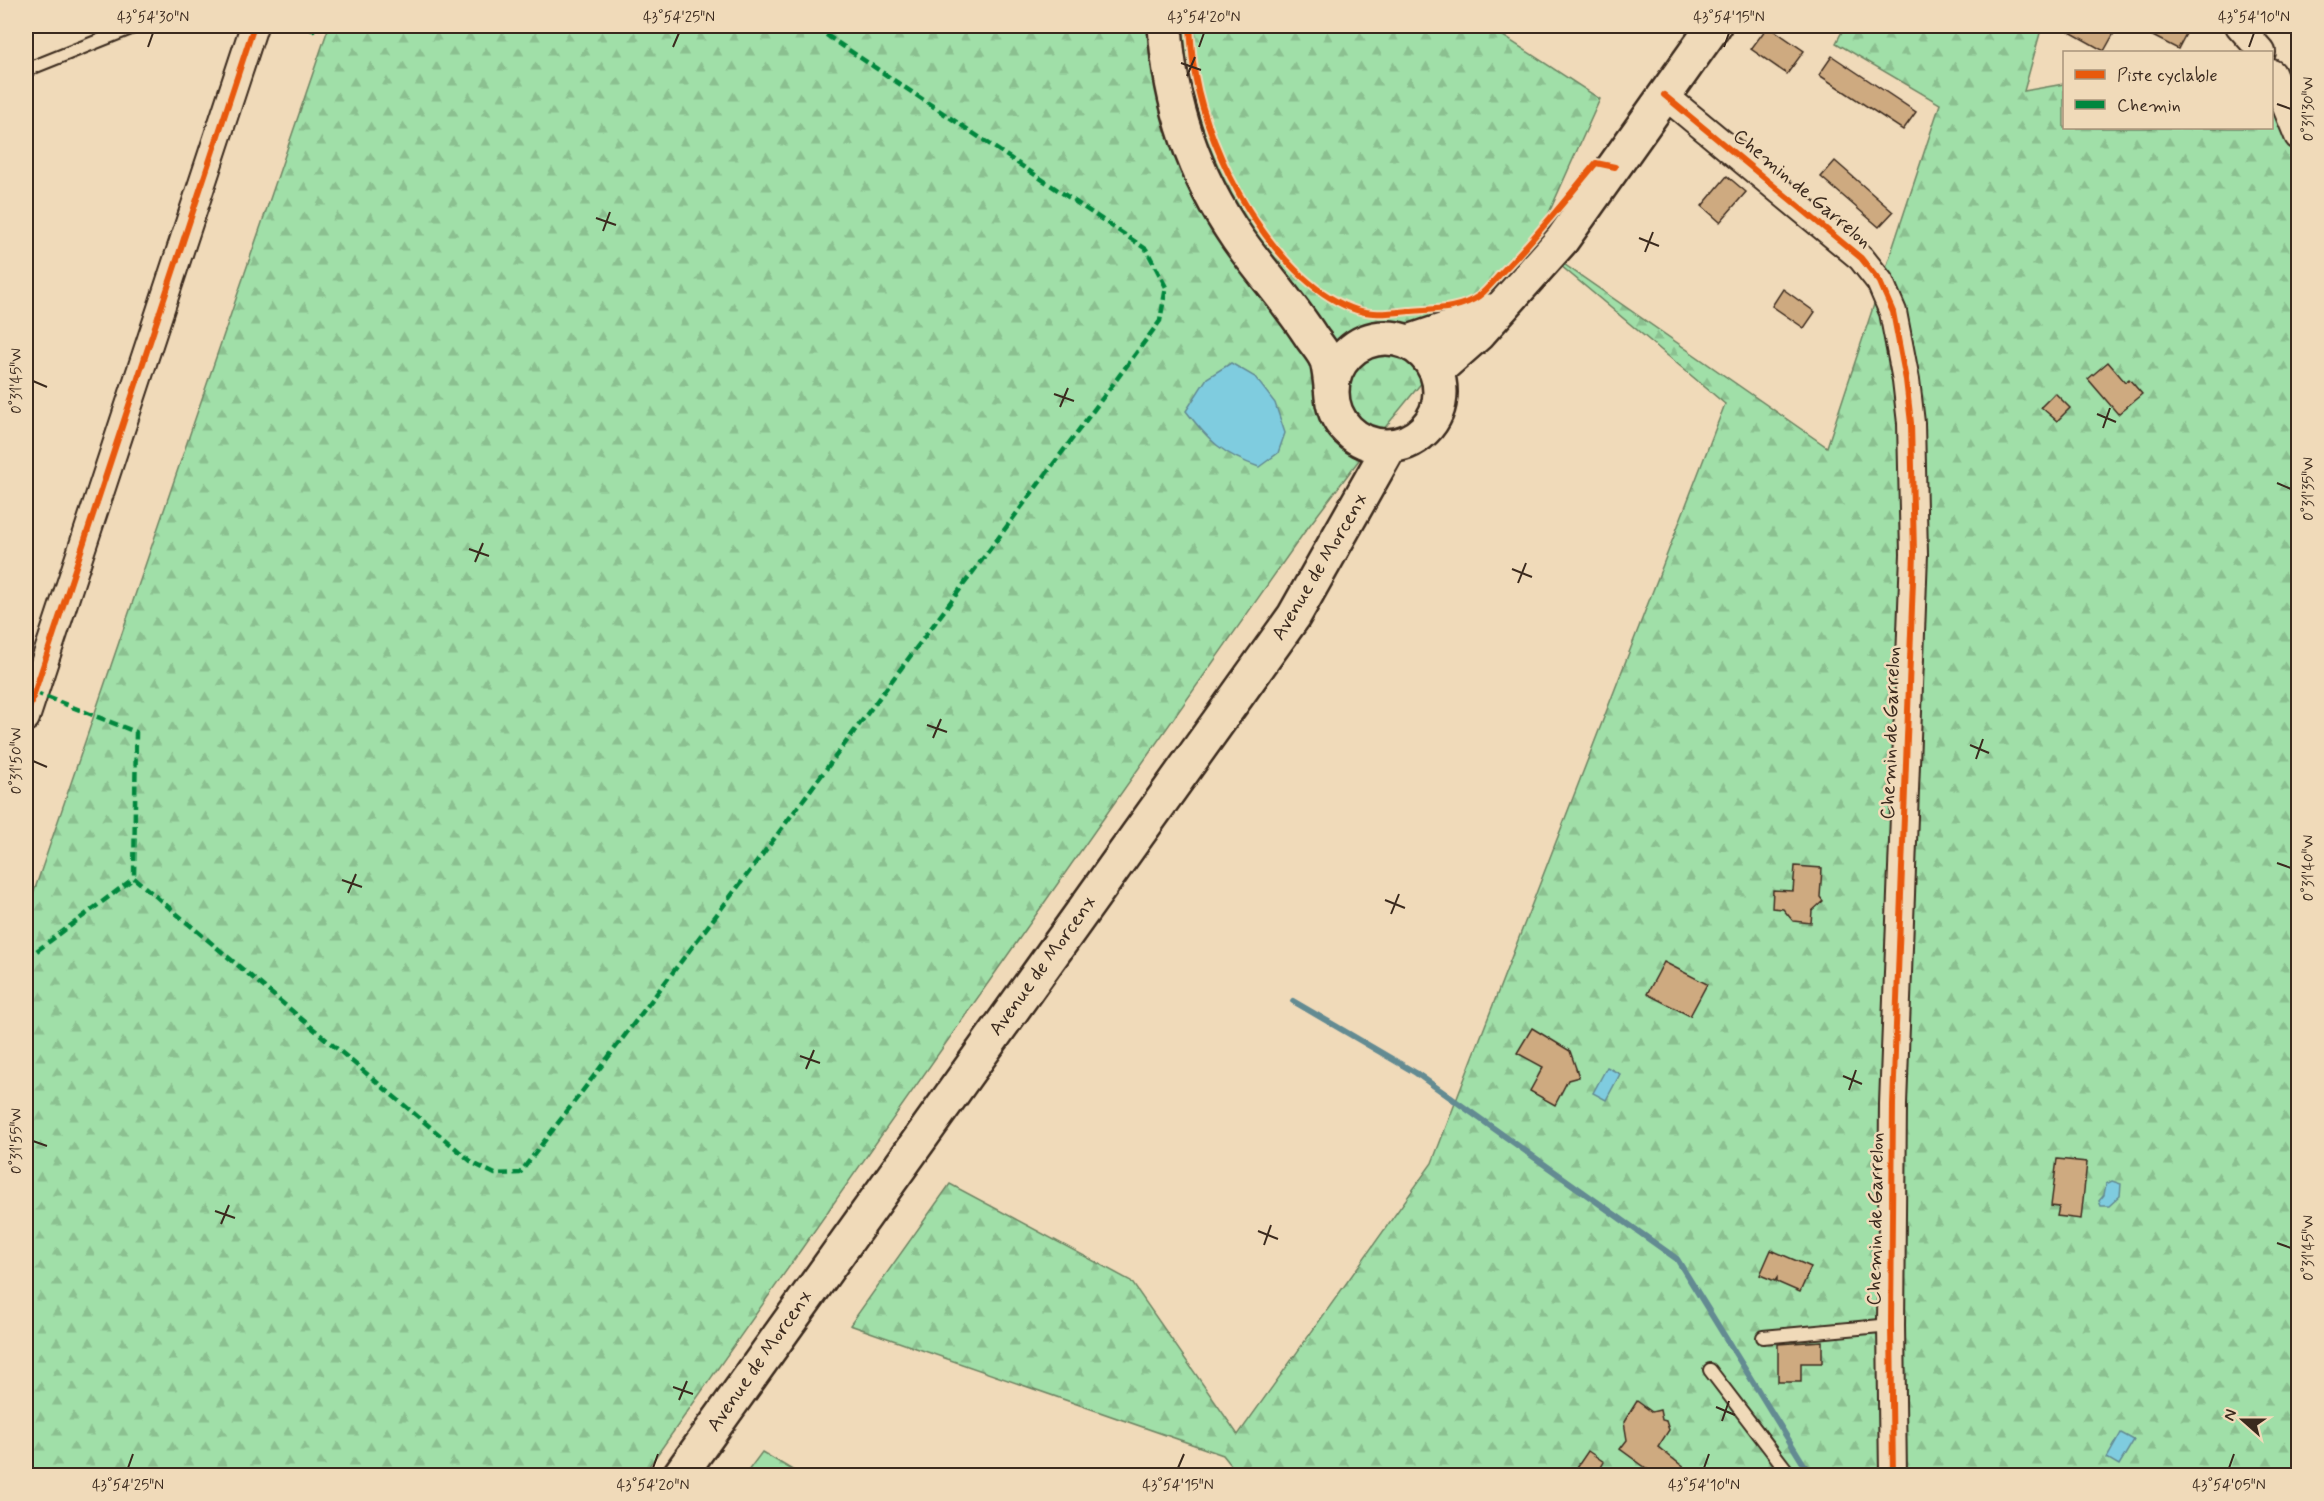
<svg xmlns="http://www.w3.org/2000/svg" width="2324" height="1501" font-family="Mynerve,sans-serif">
	<defs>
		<pattern id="forest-firs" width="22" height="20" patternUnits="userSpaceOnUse" patternTransform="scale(1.5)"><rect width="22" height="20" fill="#a0dfa8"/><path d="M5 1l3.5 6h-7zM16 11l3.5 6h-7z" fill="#8bc090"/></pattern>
	</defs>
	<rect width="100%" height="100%" fill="#f0dab9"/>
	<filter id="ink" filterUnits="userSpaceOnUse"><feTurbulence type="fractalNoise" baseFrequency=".0167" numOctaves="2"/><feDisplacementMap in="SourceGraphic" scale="12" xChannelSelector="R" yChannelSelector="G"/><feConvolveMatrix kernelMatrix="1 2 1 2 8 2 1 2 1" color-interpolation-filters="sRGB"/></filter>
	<g filter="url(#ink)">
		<!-- forest -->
		<path fill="url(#forest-firs)" stroke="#6e8463" stroke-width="1.5" d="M329 26H1488L1600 99 1535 244 1827 447 1940 104 1836 43 1845 26H2042L2024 91 2064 84V128H2272V81L2298 58V1475H1239L1223 1455 850 1325 950 1184 1131 1281 1238 1435 1432 1163 1725 404 1535 244 1365 452 1303 534 643 1475 26 1476V915Z
			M762 1452 801 1475H745Z"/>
		<!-- water -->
		<path fill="#7fccdf" stroke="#648b92" stroke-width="1.5" d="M1231 363 1255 377 1275 403 1285 433 1278 453 1259 467C1222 454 1210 442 1186 411L1207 378Z
			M1607 1067 1620 1074 1606 1100 1593 1093Z
			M2112 1181 2121 1184 2120 1196 2109 1206H2101L2099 1201 2104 1195 2106 1184Z
			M2121 1433 2134 1440 2119 1465 2107 1458Z"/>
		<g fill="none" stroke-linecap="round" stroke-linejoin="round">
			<!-- stream -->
			<path stroke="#648b92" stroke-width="6" d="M1293 1001 1416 1073 1677 1259 1811 1476"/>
		</g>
		<!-- building -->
		<path fill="#ceaa80" stroke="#3b2a1e" stroke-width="1.5" d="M1768 26 1804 51 1787 74 1751 49Z
			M2059 26H2118L2104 51Z
			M2133 26H2190L2178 49Z
			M1832 56 1916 112 1903 130 1819 75Z
			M1835 161 1893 212 1879 227 1821 177Z
			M1727 176 1746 192 1720 222 1702 206Z
			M1783 289 1815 312 1804 328 1772 306Z
			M2108 362 2125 382 2129 379 2142 394 2118 414 2088 379Z
			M2055 393 2070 408 2057 421 2041 407Z
			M1795 866 1822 868 1820 897 1823 901 1812 911 1811 923 1793 921 1783 909 1772 908 1773 890 1793 891Z
			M1664 962 1707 984 1690 1016 1647 994Z
			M1532 1028 1570 1051 1579 1077 1568 1080 1555 1105 1530 1091 1543 1067 1517 1053Z
			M2057 1159 2087 1162 2081 1219 2057 1216 2059 1207 2051 1206Z
			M1771 1250 1811 1267 1800 1292 1777 1282V1278L1775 1281 1760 1275Z
			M1822 1341V1363H1801V1382H1778V1344Z
			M1637 1401 1652 1412 1660 1410 1662 1420 1666 1421 1669 1430 1658 1447 1695 1476H1657L1620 1449 1627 1440 1624 1422Z
			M1588 1451 1604 1462 1596 1476H1571Z"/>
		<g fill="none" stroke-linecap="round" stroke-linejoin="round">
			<!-- service casing -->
			<g stroke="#3b2a1e" stroke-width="16">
				<path id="service" d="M26 70 136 26
					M1763 1337 1891 1325
					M1710 1370 1791 1476"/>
			</g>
			<!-- minor casing -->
			<g stroke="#3b2a1e" stroke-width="30">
				<path id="minor" d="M2239 26 2262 52
					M2272 73 2298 136
					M1664 95 1861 258 1880 282 1893 312 1906 380 1911 423 1914 554 1893 1104 1891 1325 1893 1476
					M26 718 254 26"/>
			</g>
			<!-- secondary casing -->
			<g stroke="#3b2a1e" stroke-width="38">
				<path id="secondary" d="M1165 26C1170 104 1193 174 1238 239 1262 273 1290 303 1312 338 1317 345 1324 353 1327 361 1330 372 1331 386 1332 397
					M1332 392a54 54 0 1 1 108 0a54 54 0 1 1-108 0Z
					M1409 342 1463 324 1490 311
					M1436 371 1478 334 1562 240 1714 26
					M679 1476 1294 616 1390 446"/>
			</g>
			<!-- service -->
			<use href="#service" stroke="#f0dab9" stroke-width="12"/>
			<!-- minor -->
			<use href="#minor" stroke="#f0dab9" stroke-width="26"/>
			<!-- secondary -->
			<use href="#secondary" stroke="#f0dab9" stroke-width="33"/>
			<!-- quiet -->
			<path stroke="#00873e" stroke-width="4.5" stroke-dasharray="9 4.5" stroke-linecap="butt" d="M307 26 313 30 325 26
				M34 692 136 732 134 878
				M26 959 134 878 473 1163 495 1174 520 1173 756 863 1160 321 1166 287 1146 249 813 26"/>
			<!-- cycleway casing -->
			<g stroke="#f0dab9" stroke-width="10">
				<path id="cycleway" d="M1190 26C1191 42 1192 59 1195 75 1209 155 1272 277 1351 308 1370 316 1390 313 1409 311 1433 309 1459 310 1479 296 1488 289 1496 278 1504 270 1537 236 1566 199 1596 163L1615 167
					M1664 95 1861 258 1880 282 1893 312 1906 380 1911 423 1914 554 1893 1104 1891 1325 1893 1476
					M26 718 254 26"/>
			</g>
			<!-- cycleway -->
			<use href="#cycleway" stroke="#e8590c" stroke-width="6"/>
		</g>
	</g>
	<!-- ticks -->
	<path fill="none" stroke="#3b2a1e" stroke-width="2" d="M148 47 153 33M673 47 679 33M1199 47 1204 33M1724 47 1729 33M2249 47 2254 33M1181 63 1201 70M1187 76 1195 57M2277 104 2291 109M596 218 616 225M603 231 610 212M1639 238 1659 246M1645 252 1653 232M33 381 47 387M1054 394 1074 401M1060 407 1068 388M2097 414 2116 422M2103 428 2110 408M2277 483 2291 489M469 549 489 556M475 562 483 543M1512 569 1532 577M1518 583 1526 563M927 725 947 732M933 738 941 719M1970 745 1989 753M1976 759 1983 739M33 761 47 767M2277 863 2291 868M342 880 362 887M348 893 356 874M1385 900 1405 908M1391 914 1399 894M800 1056 820 1063M806 1069 814 1050M1843 1076 1862 1084M1849 1090 1856 1070M33 1141 47 1146M215 1211 235 1218M221 1224 229 1205M1258 1231 1278 1239M2277 1243 2291 1248M1264 1245 1271 1225M673 1387 693 1394M679 1400 687 1381M1716 1407 1735 1415M1722 1421 1729 1401M128 1468 133 1454M653 1468 658 1454M1178 1468 1184 1454M1704 1468 1709 1454M2229 1468 2234 1454"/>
	<g text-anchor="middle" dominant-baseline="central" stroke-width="5" stroke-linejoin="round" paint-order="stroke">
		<!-- street labels -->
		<g font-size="20" fill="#3b2a1e" stroke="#f0dab9">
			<text transform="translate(1802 189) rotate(40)">Chemin de Garrelon</text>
			<text transform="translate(1320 567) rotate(-59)">Avenue de Morcenx</text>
			<text transform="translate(1891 733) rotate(-88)">Chemin de Garrelon</text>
			<text transform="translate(1043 966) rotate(-54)">Avenue de Morcenx</text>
			<text transform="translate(1876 1219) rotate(-89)">Chemin de Garrelon</text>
			<text transform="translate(760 1361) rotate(-55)">Avenue de Morcenx</text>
		</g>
	</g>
	<!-- margin -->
	<rect width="2324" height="1501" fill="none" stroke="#f0dab9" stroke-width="66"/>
	<!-- legend -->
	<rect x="2063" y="51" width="210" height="78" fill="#f0dab9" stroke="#a8947b" stroke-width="1.5"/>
	<rect x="2075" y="70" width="30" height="9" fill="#e8590c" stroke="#a8947b" stroke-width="1.5"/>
	<text x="2117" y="81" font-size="18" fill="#3b2a1e">Piste cyclable</text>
	<rect x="2075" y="100" width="30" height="9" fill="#00873e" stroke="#a8947b" stroke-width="1.5"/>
	<text x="2117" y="111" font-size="18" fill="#3b2a1e">Chemin</text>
	<!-- north arrow -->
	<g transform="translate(2243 1420) rotate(291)" stroke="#f0dab9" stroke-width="4.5" paint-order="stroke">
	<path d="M0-4.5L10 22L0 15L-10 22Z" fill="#3b2a1e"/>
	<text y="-9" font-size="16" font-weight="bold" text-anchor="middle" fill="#3b2a1e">N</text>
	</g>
	<rect x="33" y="33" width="2258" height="1435" fill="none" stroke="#3b2a1e" stroke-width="2"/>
	<g font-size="15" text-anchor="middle" fill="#3b2a1e">
		<text x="153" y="22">43°54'30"N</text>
		<text x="679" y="22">43°54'25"N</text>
		<text x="1204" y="22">43°54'20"N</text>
		<text x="1729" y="22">43°54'15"N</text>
		<text x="2254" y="22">43°54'10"N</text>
		<text transform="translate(2308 109) rotate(-90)" y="5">0°31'30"W</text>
		<text transform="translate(16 381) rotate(-90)" y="5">0°31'45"W</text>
		<text transform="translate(2308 489) rotate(-90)" y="5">0°31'35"W</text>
		<text transform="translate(16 761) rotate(-90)" y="5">0°31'50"W</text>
		<text transform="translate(2308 868) rotate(-90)" y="5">0°31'40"W</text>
		<text transform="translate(16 1141) rotate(-90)" y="5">0°31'55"W</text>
		<text transform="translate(2308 1248) rotate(-90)" y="5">0°31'45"W</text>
		<text x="128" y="1490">43°54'25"N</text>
		<text x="653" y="1490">43°54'20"N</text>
		<text x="1178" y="1490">43°54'15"N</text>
		<text x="1704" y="1490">43°54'10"N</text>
		<text x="2229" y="1490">43°54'05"N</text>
	</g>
</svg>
